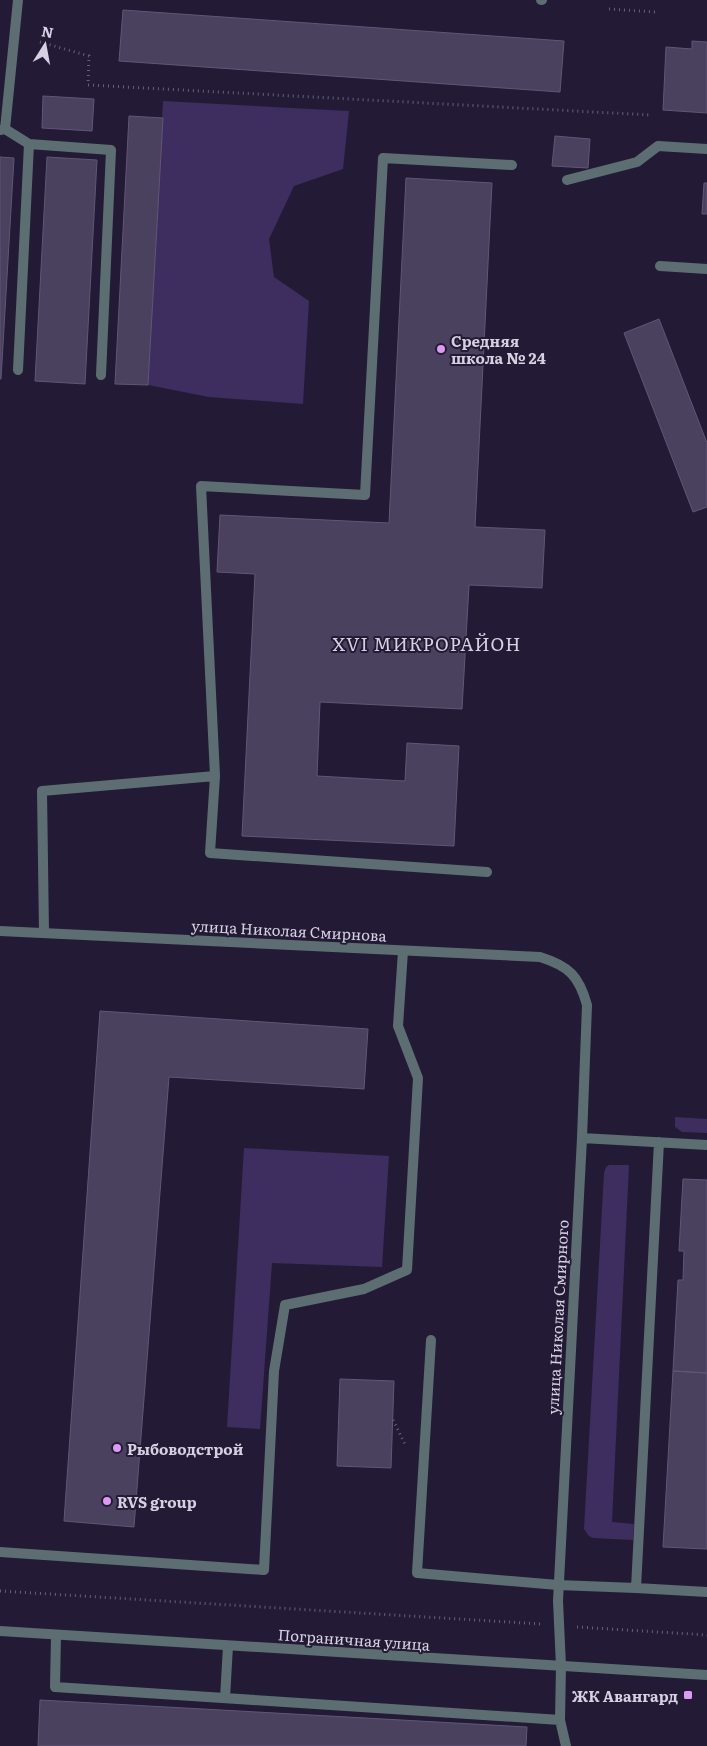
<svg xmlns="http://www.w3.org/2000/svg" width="707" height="1746" font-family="Literata,serif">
	<rect width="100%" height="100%" fill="#231b35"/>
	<!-- green -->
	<path fill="#3e2d5f" d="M163 101 349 111 343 169 294 186 269 239 274 277 309 301 303 404 209 397 148 385Z
		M675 1117 707 1119V1133L682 1132 675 1127Z
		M244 1148 389 1156 382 1267 272 1263 260 1429 227 1427Z
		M609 1165H629L612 1522 634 1524 633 1540 593 1538 589 1536 584 1529 604 1173 606 1167Z"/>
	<!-- building -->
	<path fill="#49415e" stroke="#605776" d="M123 10 564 41 560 92 119 61Z
		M692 41 707 42V113L663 110 666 47 692 49Z
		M43 96 94 99 92 131 42 128Z
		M129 116 163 118 148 385 115 384Z
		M555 136 590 139 588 168 552 166Z
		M0 157 14 158 1 379H0Z
		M47 157 97 160 85 384 35 381Z
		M406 178 492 183 475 527 545 530 542 588 469 585 462 709 320 702 317 776 405 781 407 743 459 746 454 846 242 836 255 574 217 572 220 515 389 523Z
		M704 183H707V214H702Z
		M659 319 707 443V507L693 512 624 333Z
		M100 1011 368 1029 364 1089 169 1077 134 1527 64 1521Z
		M683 1179 707 1180V1373L673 1371 678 1280H683L684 1251H679Z
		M673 1371 707 1373V1549L663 1547Z
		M340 1379 394 1381 391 1468 337 1466Z
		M40 1700 527 1727 526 1746H38Z"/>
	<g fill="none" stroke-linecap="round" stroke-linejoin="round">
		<!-- path -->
		<path stroke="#676077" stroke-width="3" stroke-dasharray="1 4" stroke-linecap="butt" d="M609 9 655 12
			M40 42 89 56 88 85 650 115
			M393 1420 405 1444
			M0 1591 541 1624
			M577 1627 707 1635"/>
		<!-- service -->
		<path stroke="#5d6e73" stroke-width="10" d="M541 0H542
			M5 129 18 0
			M0 130 5 129 29 144 111 150 101 375
			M567 180 637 162 658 146 707 149
			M660 266 707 269
			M18 370 29 144
			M487 872 210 853 215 776 201 486 365 495 383 158 512 165
			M44 933 42 791 215 776
			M431 1340 417 1573 558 1585
			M0 1552 264 1570 274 1371 285 1305 364 1289 407 1270 418 1078 398 1026 403 951
			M56 1635 55 1687 560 1720
			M561 1666 560 1720 566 1746
			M225 1698 228 1646"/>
		<!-- minor -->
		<path stroke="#5d6e73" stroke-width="10" d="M0 931 540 957C569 966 579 976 587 1005L582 1138 558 1601 561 1666
			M582 1138 707 1145
			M659 1142 636 1588 707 1592
			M558 1585 636 1588"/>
		<!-- tertiary -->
		<path stroke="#5d6e73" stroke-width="10" d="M0 1631 707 1675"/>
	</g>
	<!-- markers -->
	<g fill="#dd99f4" stroke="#231b35" stroke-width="2">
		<circle cx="441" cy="349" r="5"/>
		<circle cx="117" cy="1448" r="5"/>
		<circle cx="107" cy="1501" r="5"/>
		<rect x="683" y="1690" width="10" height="10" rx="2.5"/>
	</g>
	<g text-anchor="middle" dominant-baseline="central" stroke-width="4" stroke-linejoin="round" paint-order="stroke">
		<!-- poi labels -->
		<g font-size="15" font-weight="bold" fill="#d5d1e2" stroke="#231b35" text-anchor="start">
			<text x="451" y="340">Средняя<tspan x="451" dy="17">школа № 24</tspan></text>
			<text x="127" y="1448">Рыбоводстрой</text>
			<text x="117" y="1501">RVS group</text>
			<text x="678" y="1695" text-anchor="end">ЖК Авангард</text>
		</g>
		<!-- street labels -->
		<g font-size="15" fill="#d5d1e2" stroke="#231b35">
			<text transform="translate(289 930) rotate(3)">улица Николая Смирнова</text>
			<text transform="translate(557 1317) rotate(-87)">улица Николая Смирного</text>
			<text transform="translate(354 1639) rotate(4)">Пограничная улица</text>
		</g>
		<!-- quarter labels -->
		<g font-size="18" letter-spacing="1" fill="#d5d1e2" stroke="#231b35">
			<text x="427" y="643">XVI МИКРОРАЙОН</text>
		</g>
	</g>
	<!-- north arrow -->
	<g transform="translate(45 45) rotate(11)" stroke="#231b35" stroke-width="4" paint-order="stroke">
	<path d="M0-4L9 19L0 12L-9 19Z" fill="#d5d1e2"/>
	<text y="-8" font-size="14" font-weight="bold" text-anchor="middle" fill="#d5d1e2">N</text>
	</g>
</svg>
